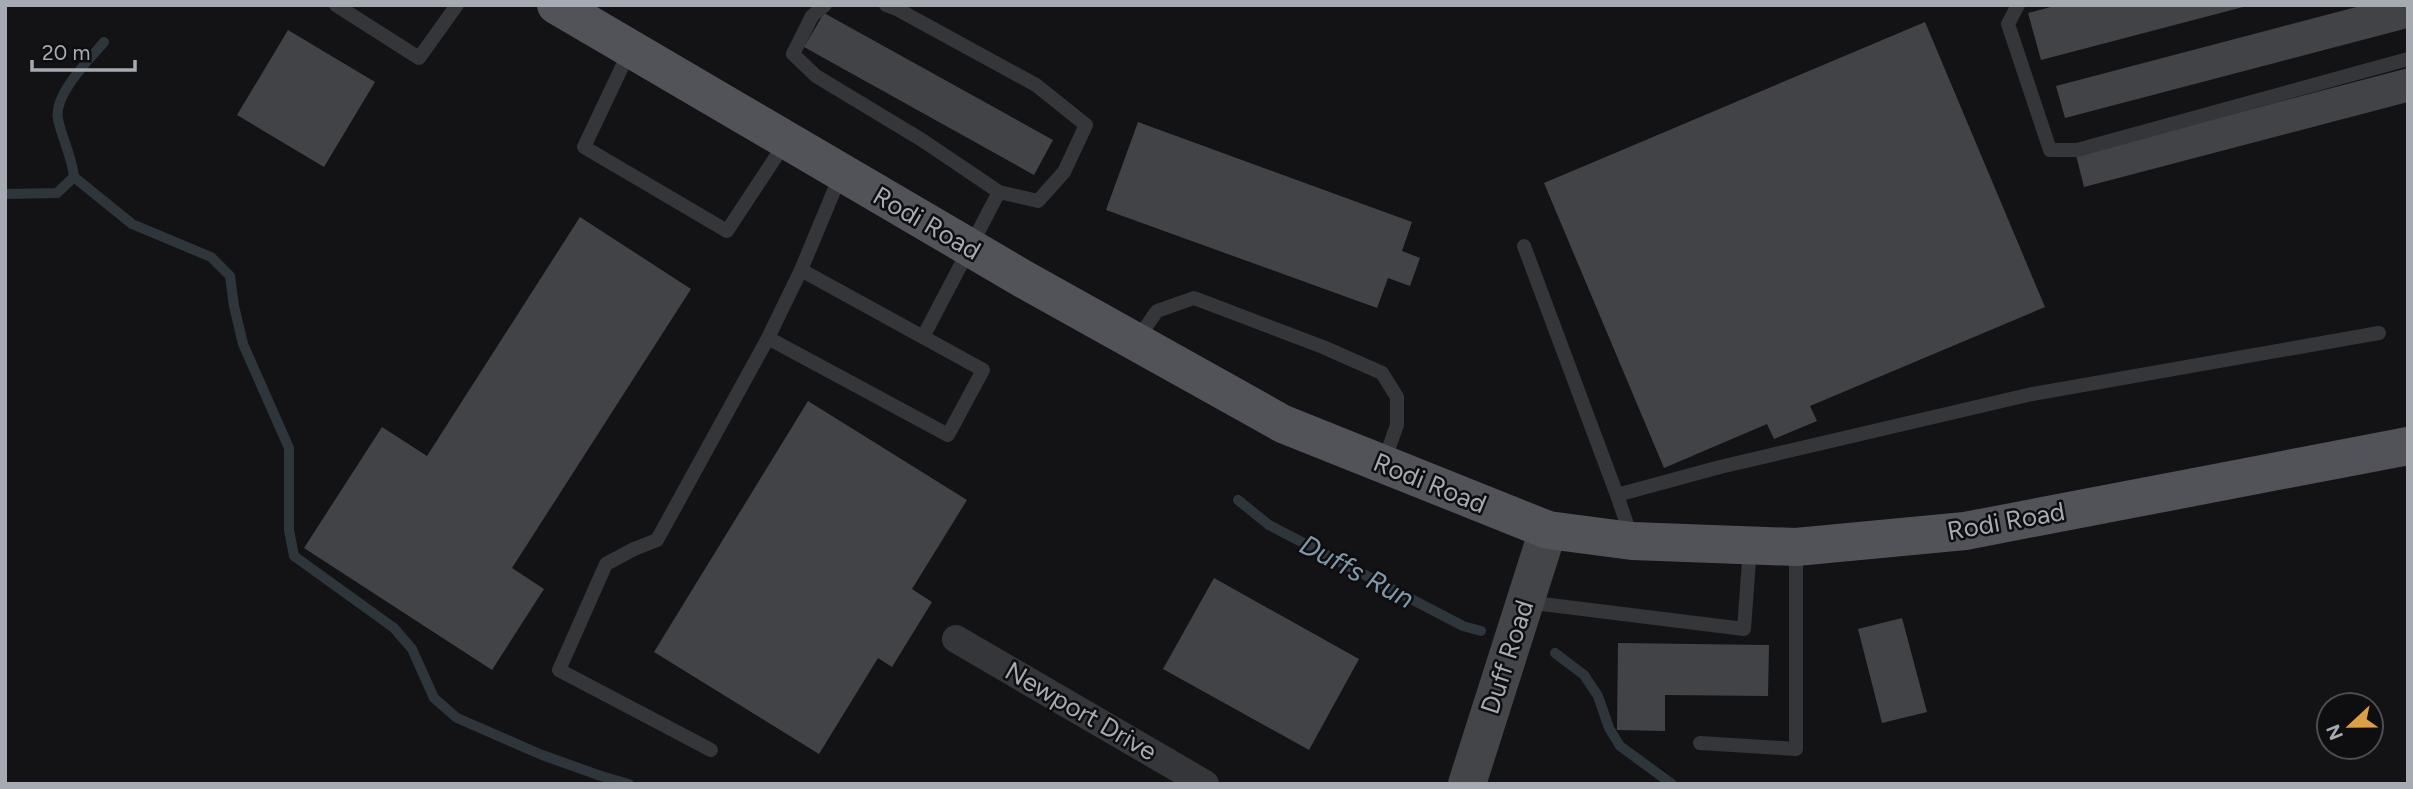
<svg xmlns="http://www.w3.org/2000/svg" width="2413" height="789" font-family="Figtree,sans-serif">
	<rect width="100%" height="100%" fill="#131315"/>
	<g fill="none" stroke-linecap="round" stroke-linejoin="round">
		<!-- stream -->
		<path stroke="#2e363c" stroke-width="10" d="M74 177 132 224 211 257 230 276 234 306 243 344 289 448V530L294 556 394 628 412 649 434 698 457 718 542 755 601 776 629 784
			M5 194 57 193 74 177C72 156 62 139 58 119 53 95 89 60 104 42
			M1238 500 1269 525 1463 626 1481 631
			M1555 653 1584 675 1598 696 1609 728 1620 746 1672 784"/>
	</g>
	<!-- building -->
	<path fill="#424347" d="M2058 5H2246L2247 6 2041 60 2028 13Z
		M2364 5H2408V28L2065 118 2056 86Z
		M824 13 1053 140 1034 175 804 47Z
		M1925 22 2045 307 1810 406 1817 421 1774 439 1767 424 1664 468 1544 183Z
		M288 30 375 82 324 167 237 115Z
		M2408 68V102L2084 187 2076 155Z
		M1138 122 1412 222 1402 251 1420 258 1410 286 1388 278 1377 308 1106 210Z
		M580 217 691 289 512 568 544 589 492 670 304 548 382 427 427 456Z
		M808 401 967 500 912 589 932 602 892 667 878 658 819 754 654 652Z
		M1214 578 1359 659 1309 750 1163 669Z
		M1902 618 1927 712 1882 723 1858 629Z
		M1618 643 1769 645 1768 696 1665 695V731L1617 730Z"/>
	<g fill="none" stroke-linecap="round" stroke-linejoin="round">
		<!-- lane -->
		<path stroke="#353639" stroke-width="14" d="M336 5 419 58 457 5
			M825 5 812 16 793 54 816 76 922 140 999 192 1038 201 1064 172 1086 125 1036 85 897 9 886 5
			M2018 5 2008 24 2050 150H2077L2408 59
			M630 50 584 147 727 231 785 143
			M841 174 801 270 923 337 999 192
			M1524 246 1617 495
			M801 270 768 338 948 435 983 370 923 337
			M1136 341 1157 311 1194 298 1323 347 1382 373 1397 397V425L1383 464
			M1631 536 1617 495 1720 467 2032 394 2379 333
			M1526 602 1744 629 1750 547
			M1700 743 1796 749V548
			M711 750 559 670 606 564 634 549 657 540 768 338"/>
		<!-- street -->
		<path stroke="#353639" stroke-width="28" d="M956 639 1205 784"/>
		<!-- secondary -->
		<path stroke="#434549" stroke-width="38" d="M1467 784 1548 530"/>
		<!-- primary -->
		<path stroke="#515358" stroke-width="38" d="M556 5 1025 280 1283 424 1548 530 1632 541 1796 547 1965 531 2408 446"/>
	</g>
	<g text-anchor="middle" dominant-baseline="central" stroke-width="5" stroke-linejoin="round" paint-order="stroke">
		<!-- street labels -->
		<g font-size="26" fill="#a6abb3" stroke="#0e0e10">
			<text transform="translate(927 223) rotate(30)">Rodi Road</text>
			<text transform="translate(1430 483) rotate(22)">Rodi Road</text>
			<text transform="translate(2006 521) rotate(-10)">Rodi Road</text>
			<text transform="translate(1507 657) rotate(-72)">Duff Road</text>
			<text transform="translate(1081 711) rotate(30)">Newport Drive</text>
		</g>
		<!-- water labels -->
		<g font-size="28" font-style="italic" fill="#819aab" stroke="#0e0e10">
			<text transform="translate(1357 571) rotate(28)">Duffs Run</text>
		</g>
	</g>
	<!-- border -->
	<rect width="2413" height="789" fill="none" stroke="#a6abb3" stroke-width="14"/>
	<!-- north arrow -->
	<g transform="translate(2350 726) rotate(248)"><circle r="33" fill="#0e0e10" stroke="#4b4d51" stroke-width="2"/>
	<path d="M0-5L12 26L0 18L-12 26Z" fill="#dca044"/>
	<text y="-10" font-size="19" font-weight="bold" text-anchor="middle" fill="#a6abb3">N</text>
	</g>
	<!-- scale -->
	<path d="M32 60v10h103v-10" fill="none" stroke="#a6abb3" stroke-width="3.5"/>
	<text x="42" y="60" font-size="21" fill="#a6abb3" stroke="#0e0e10" stroke-width="5" paint-order="stroke">20 m</text>
</svg>
